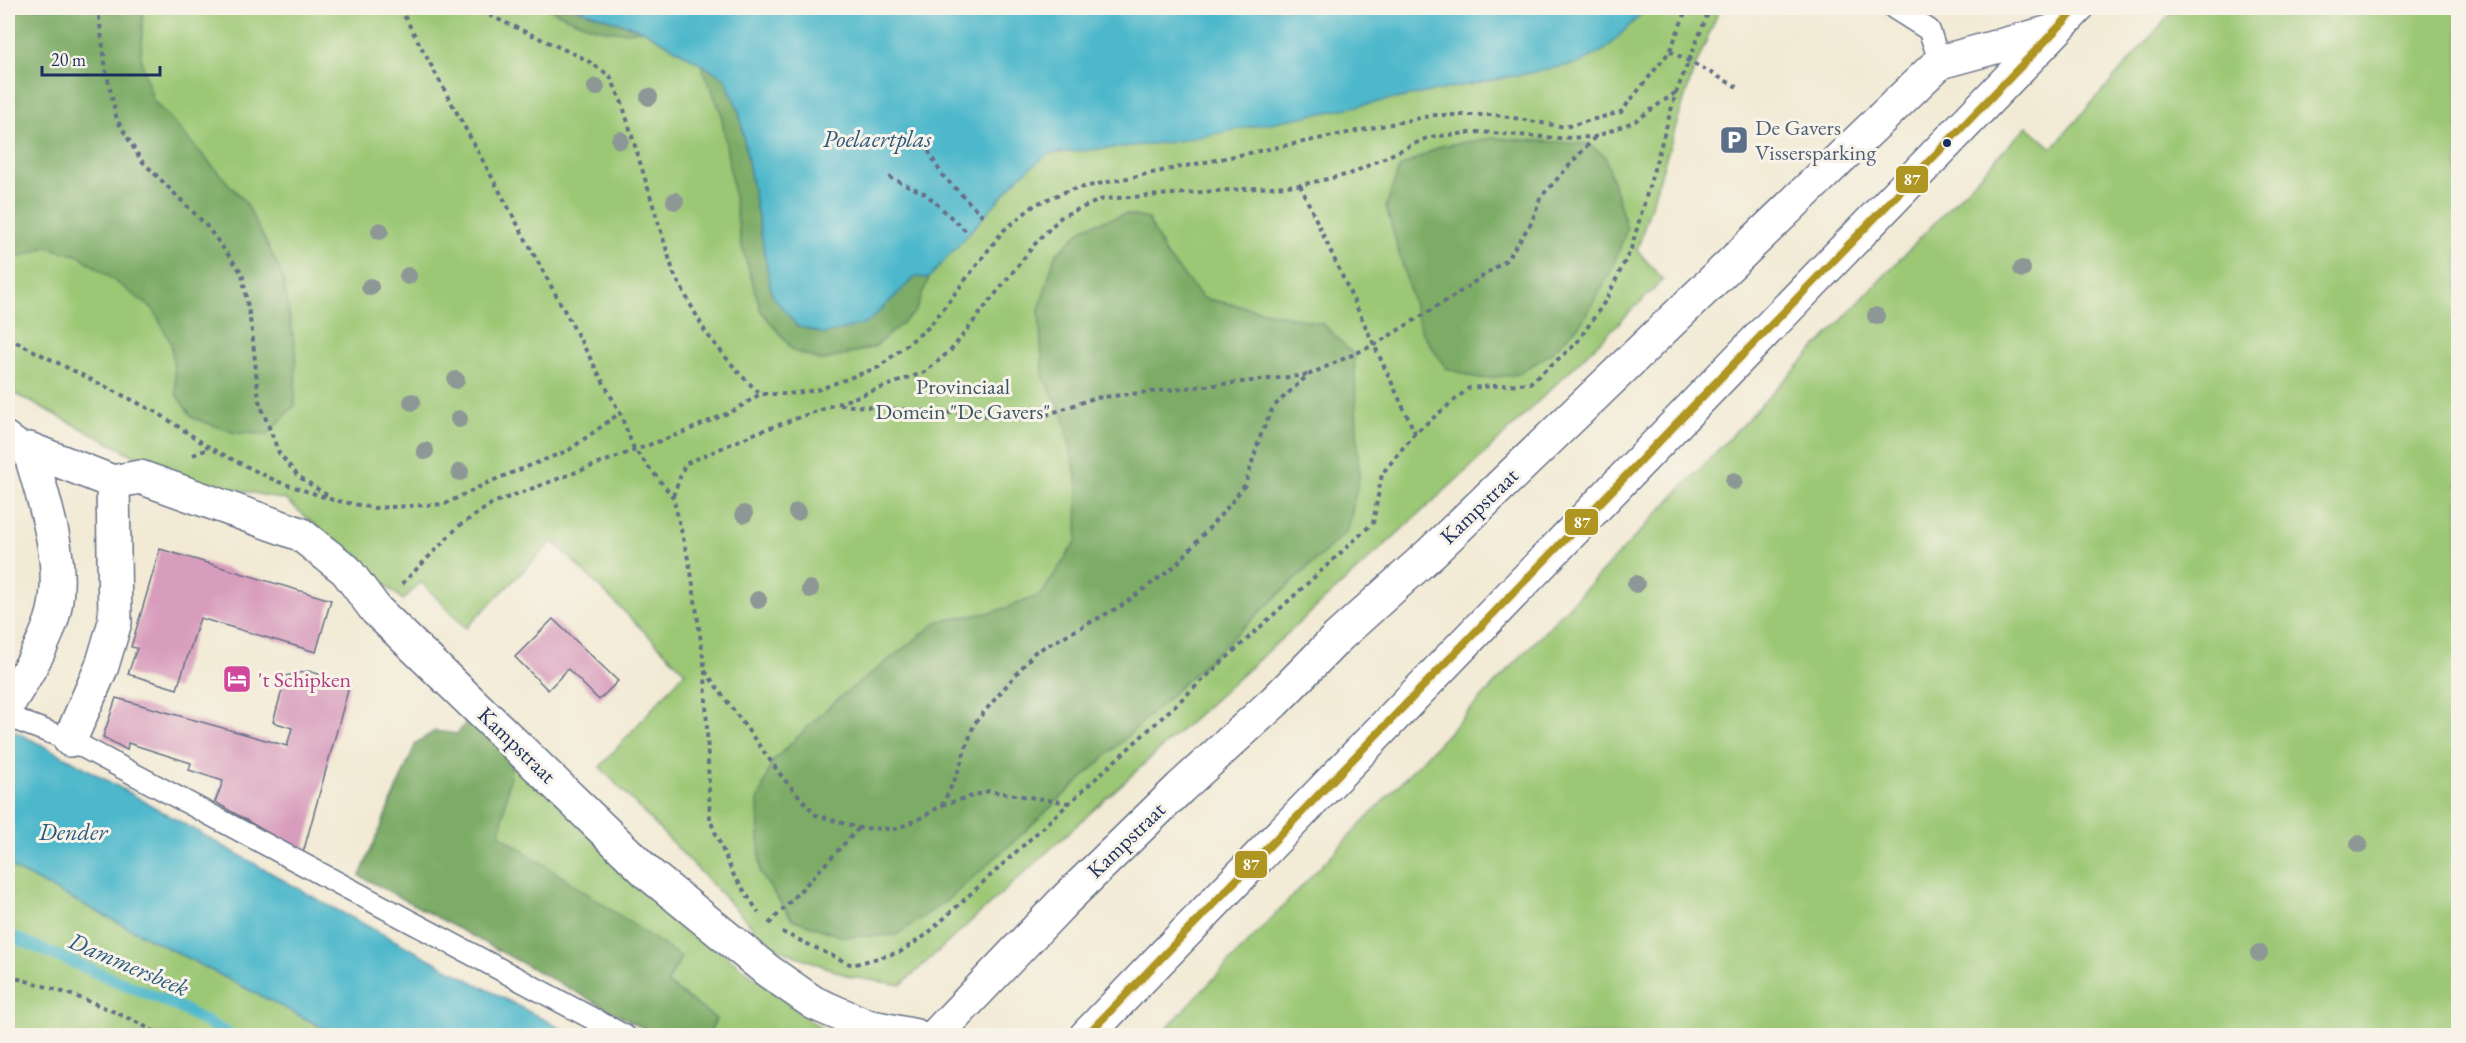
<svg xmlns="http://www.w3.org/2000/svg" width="2466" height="1043" font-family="'EB Garamond',serif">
	<rect width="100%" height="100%" fill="#f7f3e8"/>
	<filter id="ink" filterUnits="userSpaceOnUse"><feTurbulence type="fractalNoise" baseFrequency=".0167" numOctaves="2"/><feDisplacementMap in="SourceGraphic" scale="12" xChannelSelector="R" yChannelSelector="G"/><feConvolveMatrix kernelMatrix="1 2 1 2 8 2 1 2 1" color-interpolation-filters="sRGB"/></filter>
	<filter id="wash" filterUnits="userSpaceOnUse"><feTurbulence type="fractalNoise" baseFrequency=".008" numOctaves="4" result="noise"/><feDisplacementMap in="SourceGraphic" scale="24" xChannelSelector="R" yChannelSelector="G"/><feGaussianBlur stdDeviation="1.35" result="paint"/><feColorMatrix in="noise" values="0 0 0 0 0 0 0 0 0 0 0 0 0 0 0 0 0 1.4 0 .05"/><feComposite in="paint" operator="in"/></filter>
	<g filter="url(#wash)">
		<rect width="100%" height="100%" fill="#f2ead4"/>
		<!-- green -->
		<path fill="#9cc875" stroke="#5c7c6a" stroke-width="1.5" d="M8 8H1720L1692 75 1637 250 1663 280 1477 461 901 985 851 977 771 946 600 767 685 672 553 541 466 628 421 582 403 600 286 500 173 476 8 390Z
			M2176 8H2458V1035H1160L2027 126 2052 148Z
			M513 757 705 939 823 1030 821 1035H708L716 1019 667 983 681 958 500 835Z
			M8 864 20 872 337 1035H8Z"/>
		<!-- forest -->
		<path fill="#7dac66" stroke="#4c6e62" stroke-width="1.5" d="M8 8H143L141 60 153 100 246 203 282 274 296 352 295 405 268 434 235 433 193 418 177 396 171 343 153 309 80 256 47 247 8 261Z
			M547 8H574L643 30C608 37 578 23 547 8Z
			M700 62 725 78 739 111 772 295 909 284 915 277 929 278 915 312 874 347 822 361 794 351 761 311 741 243 721 112Z
			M1493 138 1588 144 1605 156 1627 229 1611 271 1581 323 1550 354 1518 374 1479 379 1446 368 1421 331 1386 207 1399 168 1441 146Z
			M1125 214 1148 219 1166 255 1203 298 1323 324 1354 355 1359 478 1348 530 1019 837 945 902 896 935 843 937 792 919 760 873 758 801 772 762 834 702 939 621 994 612 1041 595 1077 540 1078 485 1064 417 1043 376 1039 310 1055 255 1085 227Z
			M470 718 513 757 500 835 681 957 667 983 716 1019 708 1035H656L360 876 416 743 435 731 457 734Z"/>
		<!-- water -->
		<path fill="#4eb8cb" stroke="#347494" stroke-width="1.5" d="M574 8H1647L1606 49 1580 63 1172 142 1048 154 1019 177 929 278 915 277 867 323 825 334 797 326 772 295 739 111 725 78 643 30Z
			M12 730 71 760 324 903 573 1035H337L20 872 8 864V735Z"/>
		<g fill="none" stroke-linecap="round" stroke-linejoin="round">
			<!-- stream -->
			<path stroke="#4eb8cb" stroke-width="12" d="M8 935 175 1005 232 1036"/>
		</g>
		<g id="blocks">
			<!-- building -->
			<path fill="#d89cbc" d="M160 549 331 600 316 652 200 618 177 689 128 674 137 648 131 647Z
				M553 619 618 681 599 700 568 669 548 690 515 657Z
				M308 671 350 683 303 853 215 802 223 781 189 770 191 763 128 743 127 750 103 737 116 698 287 746 292 728 273 722 286 676Z"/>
		</g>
	</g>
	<g filter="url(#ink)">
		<use href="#blocks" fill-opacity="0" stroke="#667087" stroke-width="1.5"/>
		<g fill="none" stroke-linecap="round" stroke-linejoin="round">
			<!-- service casing -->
			<g stroke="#667087" stroke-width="24">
				<path id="service" d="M1894 8 1929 30 1940 62
					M8 433 29 449
					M8 712 22 722 70 740 625 1036"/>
			</g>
			<!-- minor casing -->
			<g stroke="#667087" stroke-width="36">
				<path id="minor" d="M29 449 113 482 140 477 300 534 346 570 376 610 649 874 768 971 814 1003 867 1026 916 1036
					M8 704C24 678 41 651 51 622 69 569 44 501 29 449
					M70 740 102 666 115 622 113 482
					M935 1036 1064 901 1180 788 1274 702 1338 637 1432 552 1940 62 2054 31"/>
			</g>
			<!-- tertiary casing -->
			<g stroke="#667087" stroke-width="36">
				<path id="tertiary" d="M1086 1036 2077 8"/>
			</g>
			<!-- path -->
			<path stroke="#667087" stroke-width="4" stroke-dasharray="4.5 4.5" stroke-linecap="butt" d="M103 8 99 17 106 70 117 120 141 160 205 224 242 273 252 331 259 401 279 453 298 476 328 496
				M400 8 620 413 634 449 673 497 691 571 705 671 710 820 733 874 759 913
				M473 8 585 59 610 76 622 103 674 274 706 333 738 372 760 394
				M1670 51 1741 89
				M924 143 942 175 983 216
				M889 177 926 194 968 233
				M1300 185 1415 433
				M8 338 158 413 210 448 276 481 333 500 374 508 445 504 489 482 569 450 620 413
				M840 405 1035 419 1094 398 1307 375
				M193 455 210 448
				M673 496 685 464 756 433 925 372 951 350 1035 244 1062 216 1103 199 1300 185 1350 174 1429 137 1478 132 1557 138 1595 137 1635 121 1675 93
				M402 584 459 526 493 503 684 432 735 410 760 394H788L817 390 879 367 929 327 1003 231 1036 204 1069 190 1435 115H1496L1565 127 1621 112 1670 51 1687 8
				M705 671 783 778 816 815 859 828 896 829 923 817 942 805 956 777 974 724 1035 652 1121 606 1175 566 1227 508 1245 485 1260 437 1273 407 1308 375 1374 345 1454 296 1506 260 1532 222 1540 198 1595 137
				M942 805 989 791 1069 803
				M769 924 859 828
				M782 932 852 965 900 952 926 935 1373 523 1382 474 1415 433 1469 388 1530 383 1576 344 1606 300 1631 249 1676 93 1710 8
				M8 976C66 991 110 1007 163 1036"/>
			<!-- service -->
			<use href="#service" stroke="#fff" stroke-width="21"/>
			<!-- minor -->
			<use href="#minor" stroke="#fff" stroke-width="33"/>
			<!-- tertiary -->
			<use href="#tertiary" stroke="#fff" stroke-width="33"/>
			<!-- bus-1 casing -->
			<g stroke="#f7f3e8" stroke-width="12">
				<path id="bus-1" d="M1086 1036 2077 8"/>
			</g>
			<!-- bus-1 -->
			<use href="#bus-1" stroke="#af9521" stroke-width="8"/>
		</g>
		<!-- trees -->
		<g fill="#8d9896">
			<circle cx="596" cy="87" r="9"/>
			<circle cx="649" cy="97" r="9"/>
			<circle cx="620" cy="140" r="9"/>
			<circle cx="675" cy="201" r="9"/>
			<circle cx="380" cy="231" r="9"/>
			<circle cx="2022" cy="269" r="9"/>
			<circle cx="408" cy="276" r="9"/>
			<circle cx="370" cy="287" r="9"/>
			<circle cx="1876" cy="316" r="9"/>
			<circle cx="456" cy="380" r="9"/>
			<circle cx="412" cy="402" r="9"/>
			<circle cx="459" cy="419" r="9"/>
			<circle cx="425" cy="451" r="9"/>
			<circle cx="460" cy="472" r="9"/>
			<circle cx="1734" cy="481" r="9"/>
			<circle cx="797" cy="512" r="9"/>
			<circle cx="744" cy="514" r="9"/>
			<circle cx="1636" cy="584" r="9"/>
			<circle cx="810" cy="589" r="9"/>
			<circle cx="758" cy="600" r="9"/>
			<circle cx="2359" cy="844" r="9"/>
			<circle cx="2259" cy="953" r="9"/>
		</g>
	</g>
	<!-- icons -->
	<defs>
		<g id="parking-square" transform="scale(1.5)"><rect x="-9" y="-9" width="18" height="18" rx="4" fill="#5c6f8a" stroke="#f7f3e8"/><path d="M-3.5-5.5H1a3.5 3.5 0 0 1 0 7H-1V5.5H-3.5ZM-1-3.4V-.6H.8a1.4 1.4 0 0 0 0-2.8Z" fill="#fff"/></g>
		<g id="hotel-square" transform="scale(1.5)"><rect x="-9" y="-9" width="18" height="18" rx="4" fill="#d1479c" stroke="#f7f3e8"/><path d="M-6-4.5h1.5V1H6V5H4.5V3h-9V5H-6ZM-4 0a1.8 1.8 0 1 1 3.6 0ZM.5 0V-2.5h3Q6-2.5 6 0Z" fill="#fff"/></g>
	</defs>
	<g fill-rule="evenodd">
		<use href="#parking-square" x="1734" y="140"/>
		<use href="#hotel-square" x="237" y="679"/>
	</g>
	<!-- markers -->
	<circle fill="#1b2f5e" stroke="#f7f3e8" stroke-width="2" cx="1947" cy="143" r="5"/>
	<g text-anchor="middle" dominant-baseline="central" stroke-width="6" stroke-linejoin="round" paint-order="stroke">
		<!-- service labels -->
		<g font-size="22" fill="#4e5e75" stroke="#f7f3e8" text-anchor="start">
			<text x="1755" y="127">De Gavers<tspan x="1755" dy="25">Vissersparking</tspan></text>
		</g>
		<!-- park labels -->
		<g font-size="22" fill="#3b5564" stroke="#f7f3e8">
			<text x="963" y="386">Provinciaal<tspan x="963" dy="25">Domein "De Gavers"</tspan></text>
		</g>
		<!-- street labels -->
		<g font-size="22" fill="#1b2f5e" stroke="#f7f3e8">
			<text transform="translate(1479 506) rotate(-44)">Kampstraat</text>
			<text transform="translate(517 745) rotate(44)">Kampstraat</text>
			<text transform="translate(1126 840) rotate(-44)">Kampstraat</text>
		</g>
		<!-- hotel labels -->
		<g font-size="22" fill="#b23c85" stroke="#f7f3e8" text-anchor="start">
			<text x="258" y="679">'t Schipken</text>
		</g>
		<!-- water labels -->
		<g font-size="24" font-style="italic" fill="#2a587f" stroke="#f7f3e8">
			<text x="877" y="138">Poelaertplas</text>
			<text x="73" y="831">Dender</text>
			<text transform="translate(129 964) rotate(23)">Dammersbeek</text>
		</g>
	</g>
	<g stroke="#f7f3e8" stroke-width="2">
		<rect x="1895" y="165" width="34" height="29" rx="6" fill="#af9521"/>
		<rect x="1564" y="508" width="35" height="28" rx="6" fill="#af9521"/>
		<rect x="1234" y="850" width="34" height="29" rx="6" fill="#af9521"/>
	</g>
	<g font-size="16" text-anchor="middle" font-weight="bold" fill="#fff">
		<text x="1912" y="185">87</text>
		<text x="1582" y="528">87</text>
		<text x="1251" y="870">87</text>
	</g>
	<!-- margin -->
	<rect width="2466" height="1043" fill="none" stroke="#f7f3e8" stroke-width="30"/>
	<!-- scale -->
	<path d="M42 66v9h118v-9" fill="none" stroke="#1b2f5e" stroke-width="3"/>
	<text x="51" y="66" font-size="18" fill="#1b2f5e" stroke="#f7f3e8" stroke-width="4.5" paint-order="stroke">20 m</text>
</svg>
